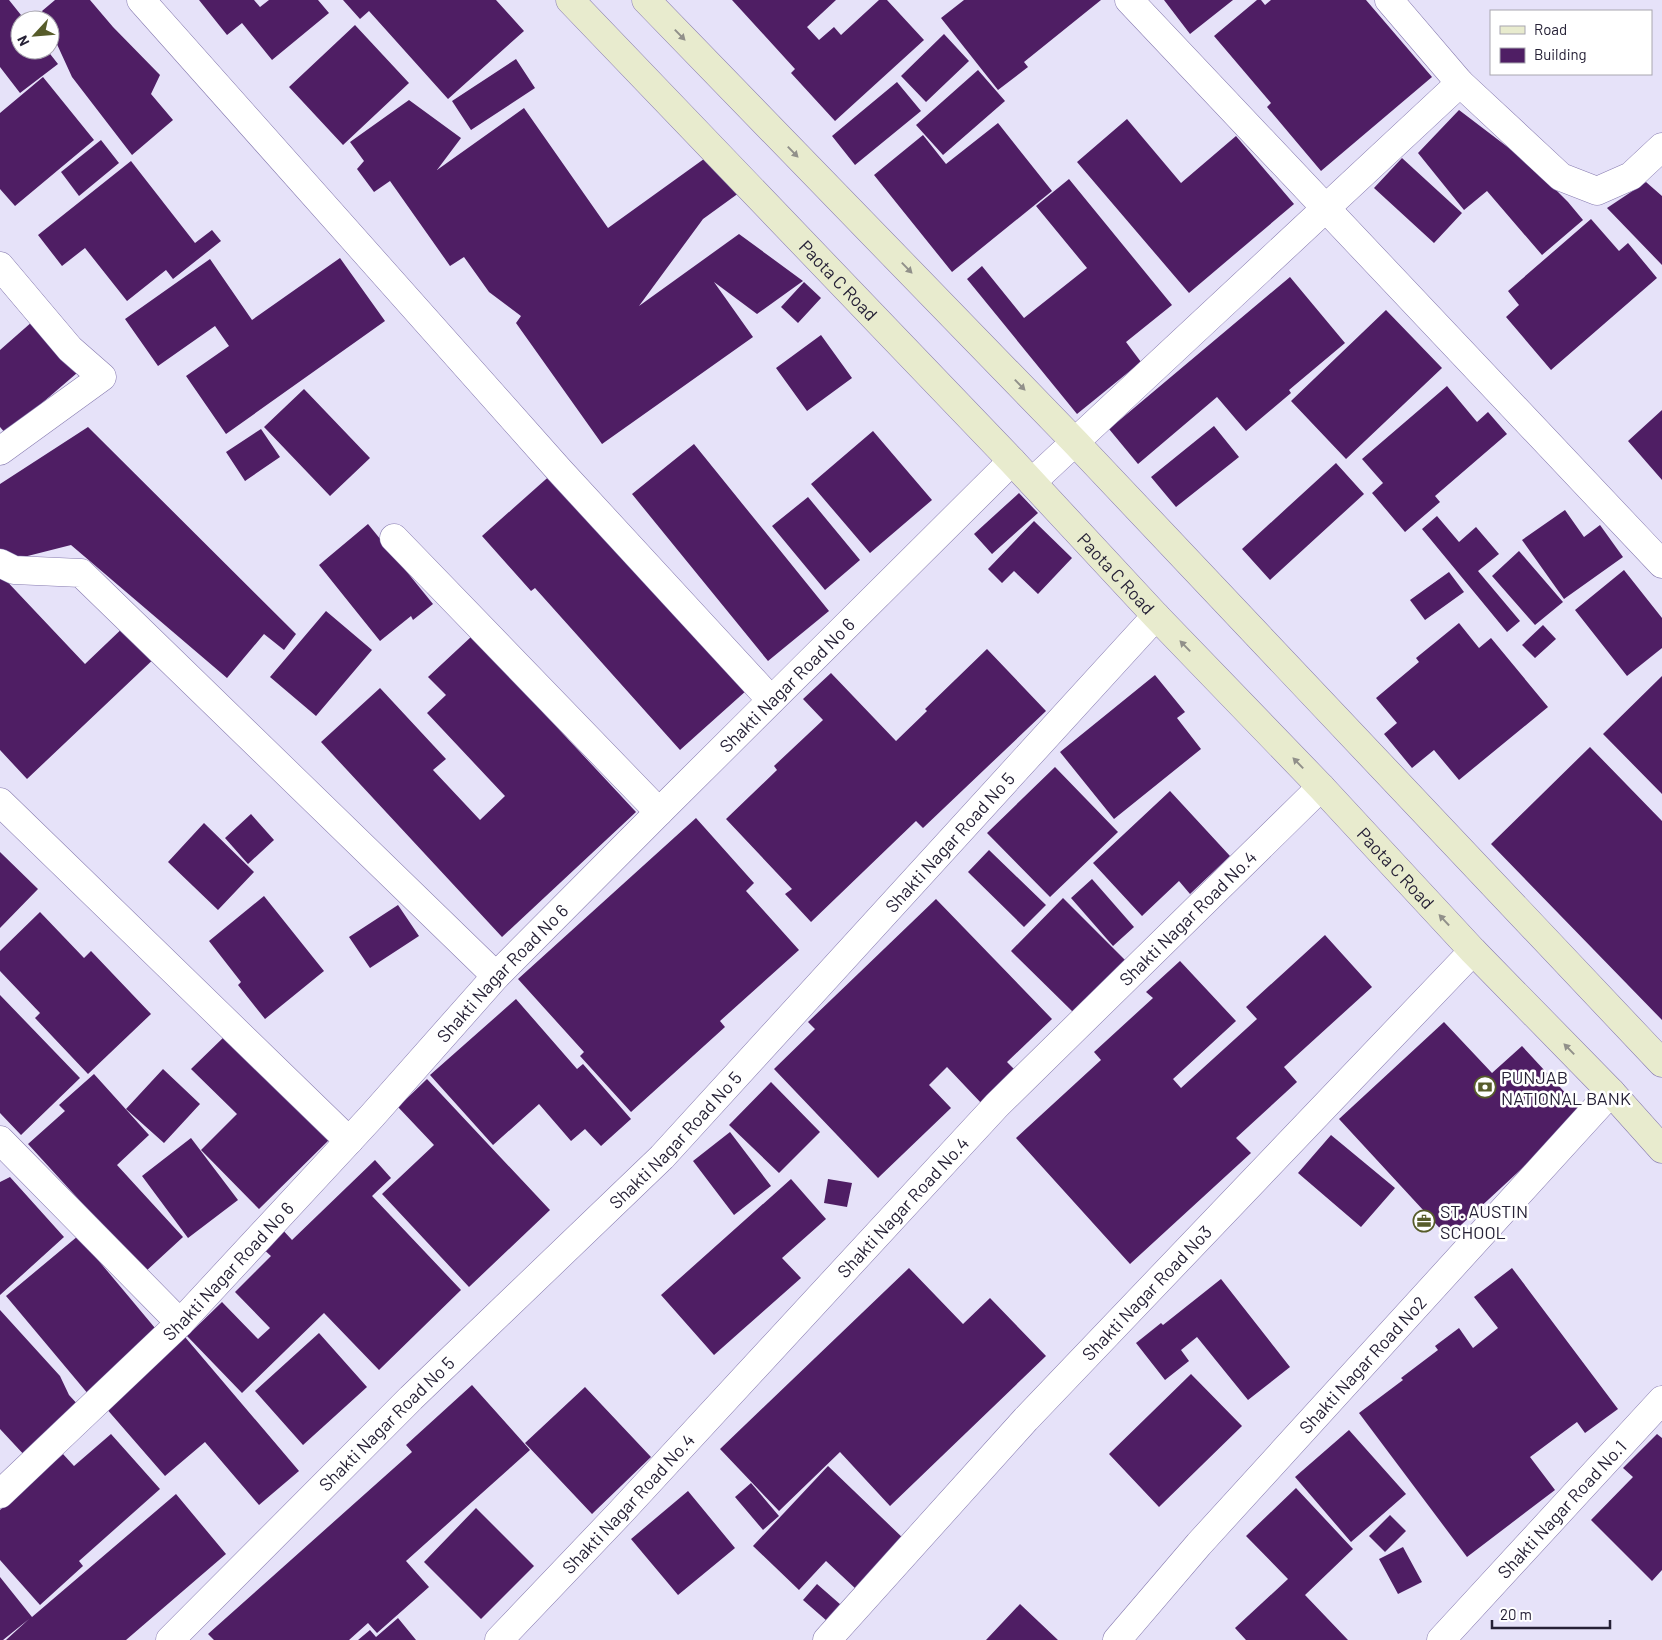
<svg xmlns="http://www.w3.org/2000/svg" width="1662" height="1640" font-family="Barlow,sans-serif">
	<rect width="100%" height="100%" fill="#e6e2f9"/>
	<!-- building -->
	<path fill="#4f1e64" d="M0 0H9L25 20H20V50H47L58 64 20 93 0 67Z
		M55 0H90L113 27 160 75 151 94 173 120 132 155 72 77 50 29V20H46L42 11Z
		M199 0H254L260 7 269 0H318L329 13 272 60 242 23 227 35Z
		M343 0H496L524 31 448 99 369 11 360 19Z
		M732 0H836L807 27 819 40 834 27 841 35 879 0H887L924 40 835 121 791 73 795 69Z
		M964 0H1101L1024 62 1028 67 998 90 941 18Z
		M1164 0H1233L1190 34Z
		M1257 0H1261L1265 5 1271 0H1366L1432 77 1321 171 1267 107 1271 103 1214 36Z
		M355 25 409 83 343 145 289 87Z
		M944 34 969 61 926 102 901 76Z
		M516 59 535 88 471 130 452 101Z
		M978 70 1005 101 943 155 916 125Z
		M43 77 94 140 15 206 0 189V113Z
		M897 82 921 111 855 165 832 136Z
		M409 100 461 138 437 170 524 108 608 228 715 151 743 190 703 219 639 306 739 234 803 281 757 314 714 282 753 337 602 444 516 323 521 316 489 292 464 257 450 266 390 181 374 192 357 169 364 161 350 142Z
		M1459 110 1530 164 1568 202 1583 220 1542 255 1487 191 1464 210 1418 153Z
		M1127 119 1181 183 1236 136 1294 204 1189 293 1077 162Z
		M998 123 1052 191 952 272 874 175 923 135 946 164Z
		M101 140 119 163 79 196 61 172Z
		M1402 158 1462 213 1434 243 1374 188Z
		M131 161 195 243 212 230 221 241 173 279 166 270 127 301 85 248 62 266 38 235Z
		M1069 179 1172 305 1126 342 1141 362 1077 414 967 279 982 266 1024 318 1087 268 1036 206Z
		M1646 182 1662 196V265L1607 208Z
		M1591 219 1619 251 1628 243 1657 278 1551 370 1506 317 1519 305 1508 291Z
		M340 258 385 321 226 434 186 376 229 346 215 326 158 366 125 319 210 259 252 320Z
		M1290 277 1345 343 1289 390 1291 393 1246 431 1217 397 1138 464 1109 429Z
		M804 282 821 298 798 323 781 307Z
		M1386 310 1442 368 1346 459 1291 401Z
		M33 321 77 373 6 434 0 427V350Z
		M821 335 852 378 807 411 776 368Z
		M1447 386 1477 422 1488 412 1507 434 1435 496 1440 502 1405 532 1372 493 1383 483 1362 459Z
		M304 389 370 458 330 496 264 427Z
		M1662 410V480L1628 441Z
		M1214 426 1239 457 1176 507 1151 477Z
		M88 427 296 634 284 650 264 634 227 678 71 545 4 562 0 559V484Z
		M261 429 280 457 245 481 226 452Z
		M873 431 932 500 870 553 811 484Z
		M694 444 829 611 768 661 632 494Z
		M1336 463 1364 494 1270 580 1242 549Z
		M554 472 747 690 680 750 535 588 531 591 482 536Z
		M1019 493 1038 513 992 554 974 534Z
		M808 497 860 560 825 590 772 526Z
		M1565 510 1584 537 1600 525 1623 557 1564 599 1522 540Z
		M1437 516 1459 542 1476 527 1499 554 1478 571 1520 621 1507 632 1422 529Z
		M1034 521 1072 558 1038 594 1014 571 1002 583 988 569Z
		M368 524 433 604 413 620 411 616 380 641 319 565Z
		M1519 551 1563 602 1535 625 1492 576Z
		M1624 570 1662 618V648L1627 676 1575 610Z
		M1449 572 1464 592 1425 620 1410 600Z
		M0 574 85 664 129 622 159 654 27 779 0 750Z
		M326 611 372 650 316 716 270 677Z
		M1459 623 1479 648 1491 638 1548 707 1459 780 1434 750 1412 768 1384 734 1397 723 1376 698 1419 662 1416 658Z
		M1543 625 1556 639 1535 658 1522 645Z
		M472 636 636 812 502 937 321 742 380 688 446 759 433 770 480 820 505 796 427 713 446 695 428 677Z
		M987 649 1046 711 923 828 916 821 811 922 785 894 792 889 726 819 777 770 774 766 823 720 803 699 831 673 896 741 927 711 925 709Z
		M1155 675 1185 712 1177 718 1201 749 1114 819 1060 752Z
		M1662 676V794L1603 734Z
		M1590 747 1662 821V1020L1491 844Z
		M1055 767 1118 832 1050 897 987 833Z
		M1170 791 1230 856 1190 894 1179 881 1142 916 1093 863Z
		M251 814 274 840 248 864 225 838Z
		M696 818 754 883 746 891 799 950 720 1021 725 1027 631 1112 580 1056 584 1052 518 979Z
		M204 823 254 872 218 910 168 862Z
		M989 850 1046 905 1024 927 968 872Z
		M0 852 38 889 0 928Z
		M1092 879 1134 927 1113 946 1071 898Z
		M264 896 324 971 265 1019 238 985 241 982 209 941Z
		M1063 898 1125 960 1073 1012 1011 951Z
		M936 899 1052 1019 1007 1062 1017 1072 983 1105 947 1067 929 1085 951 1108 878 1178 774 1069 815 1029 808 1022Z
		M398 905 419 936 370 968 349 937Z
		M40 912 84 958 91 951 151 1014 88 1074 35 1018 40 1013 0 971V951Z
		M1325 935 1372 987 1284 1067 1297 1082 1236 1138 1251 1153 1130 1264 1016 1138 1101 1060 1094 1052 1153 998 1146 992 1180 961 1236 1021 1173 1079 1181 1088 1257 1019 1246 1007Z
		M0 995 80 1078 21 1135 0 1113Z
		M516 999 577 1069 583 1064 631 1119 601 1146 585 1129 571 1141 539 1104 493 1145 430 1075Z
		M1444 1022 1492 1073 1522 1046 1583 1112 1448 1237 1339 1119Z
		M227 1034 331 1138 259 1209 201 1150 237 1114 191 1069Z
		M163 1069 200 1104 164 1143 126 1109Z
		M94 1074 149 1135 117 1165 183 1237 145 1272 28 1144 65 1111 59 1105Z
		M427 1079 550 1210 469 1287 382 1194 434 1145 398 1107Z
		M771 1082 820 1132 779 1173 729 1125Z
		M730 1132 771 1186 734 1215 693 1161Z
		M1331 1135 1395 1188 1361 1227 1298 1173Z
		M191 1138 238 1200 188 1238 142 1176Z
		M375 1160 391 1178 372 1196 461 1290 379 1370 324 1313 242 1393 187 1336 222 1302 258 1339 270 1328 235 1292 271 1256 261 1247 281 1228 292 1240Z
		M10 1177 64 1237 0 1295V1182Z
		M791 1179 826 1219 782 1258 801 1278 714 1355 661 1295Z
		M828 1179 852 1183 847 1207 824 1203Z
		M78 1236 160 1334 89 1395 6 1296Z
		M909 1268 963 1324 990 1298 1046 1356 890 1506 840 1452 779 1511 720 1449Z
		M1512 1268 1618 1409 1585 1433 1577 1422 1530 1457 1555 1490 1467 1557 1359 1413 1403 1380 1401 1378 1438 1350 1435 1346 1459 1328 1473 1348 1498 1328 1474 1297Z
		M1221 1279 1290 1367 1248 1400 1197 1337 1181 1350 1189 1361 1165 1380 1136 1343 1161 1323 1163 1325Z
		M0 1310 60 1376 69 1395 81 1408 27 1458 0 1429Z
		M319 1333 367 1387 303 1445 255 1391Z
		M185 1337 299 1471 259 1505 205 1442 165 1476 105 1407Z
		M1191 1374 1242 1426 1159 1507 1109 1454Z
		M472 1385 530 1450 406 1561 429 1587 377 1633 368 1623 349 1640H214L208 1634 412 1452 406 1445Z
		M585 1387 651 1457 592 1514 525 1443Z
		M1349 1430 1406 1494 1351 1542 1295 1477Z
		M111 1434 160 1489 79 1561 83 1566 40 1605 0 1560V1510L63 1454 74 1466Z
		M1657 1434 1662 1438V1570L1652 1581 1591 1520 1633 1477 1623 1468Z
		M828 1466 905 1540 857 1590 826 1561 799 1590 753 1546Z
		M751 1483 779 1516 763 1530 735 1497Z
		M1296 1488 1353 1549 1305 1595 1348 1640H1246L1235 1628 1288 1579 1246 1536Z
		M688 1491 735 1548 678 1595 631 1539Z
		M176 1494 226 1554 126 1640H6L29 1619 3 1640H0V1577L32 1617Z
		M476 1508 534 1566 481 1619 424 1562Z
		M1390 1515 1406 1531 1385 1552 1369 1536Z
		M1403 1547 1422 1582 1398 1594 1379 1559Z
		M817 1584 841 1605 827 1621 803 1600Z
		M1020 1604 1058 1640H986Z
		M398 1618 416 1640H358L370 1630 376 1637Z"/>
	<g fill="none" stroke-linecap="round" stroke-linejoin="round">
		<!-- street casing -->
		<g stroke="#867aaf" stroke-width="29">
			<g id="street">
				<path d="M141 0 559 470 771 700"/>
				<path d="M1129 0 1662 564"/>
				<path d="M1389 0 1460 83 1561 177 1597 191 1631 176 1662 147"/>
				<path d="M0 266 70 349 102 377 0 451"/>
				<path d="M1032 482 1460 83"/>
				<path d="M394 538 659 812"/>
				<path d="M0 563 14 570 81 573 496 976"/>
				<path d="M0 802 349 1141"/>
				<path d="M0 1140 180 1323"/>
				<path id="s1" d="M0 1494 180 1323 372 1116 496 976 659 812 1012 461"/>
				<path id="s2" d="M170 1640 411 1398 662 1157 1156 616"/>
				<path id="s3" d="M499 1640 620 1513 997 1105 1321 787"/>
				<path id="s4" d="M827 1640 1026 1419 1473 951"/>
				<path id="s5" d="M1117 1640 1199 1544 1611 1092"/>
				<path id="s6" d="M1441 1640 1662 1400"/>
			</g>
		</g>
		<!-- secondary casing -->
		<g stroke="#867aaf" stroke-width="29">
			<g id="secondary">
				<path id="s7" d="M570 0 1012 461 1156 616 1321 787 1473 951 1611 1092 1662 1149"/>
				<path d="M646 0 1076 443 1662 1063"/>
			</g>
		</g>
		<!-- street -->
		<use href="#street" stroke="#fff" stroke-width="28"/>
		<!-- secondary -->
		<use href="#secondary" stroke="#e8ebce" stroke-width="28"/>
	</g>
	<!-- one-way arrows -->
	<defs><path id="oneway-solid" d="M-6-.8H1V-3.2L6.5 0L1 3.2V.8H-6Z" transform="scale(1.25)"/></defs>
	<g fill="#91908a">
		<use href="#oneway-solid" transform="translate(680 35) rotate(46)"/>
		<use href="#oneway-solid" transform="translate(793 152) rotate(46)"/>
		<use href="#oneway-solid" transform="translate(907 268) rotate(46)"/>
		<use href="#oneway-solid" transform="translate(1020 385) rotate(46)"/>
		<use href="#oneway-solid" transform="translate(1185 646) rotate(-134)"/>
		<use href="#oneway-solid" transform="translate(1298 763) rotate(-134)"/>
		<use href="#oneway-solid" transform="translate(1444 920) rotate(-133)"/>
		<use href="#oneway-solid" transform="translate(1569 1049) rotate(-134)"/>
	</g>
	<!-- icons -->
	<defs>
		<g id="bank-ring" transform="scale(1.125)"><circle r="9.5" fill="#fff" stroke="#575c2a" stroke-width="1.5"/><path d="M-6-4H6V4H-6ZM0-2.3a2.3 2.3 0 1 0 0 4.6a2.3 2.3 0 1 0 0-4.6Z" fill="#575c2a"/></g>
		<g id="office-ring" transform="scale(1.125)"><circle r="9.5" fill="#fff" stroke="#575c2a" stroke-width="1.5"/><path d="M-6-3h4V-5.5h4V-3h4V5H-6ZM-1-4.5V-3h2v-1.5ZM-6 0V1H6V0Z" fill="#575c2a"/></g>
	</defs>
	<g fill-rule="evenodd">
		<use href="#bank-ring" x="1485" y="1087"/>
		<use href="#office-ring" x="1424" y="1221"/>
	</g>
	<g text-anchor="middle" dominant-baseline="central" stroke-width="5" stroke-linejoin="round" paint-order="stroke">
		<!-- street labels -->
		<g font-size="18" fill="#262136" stroke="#fff">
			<text stroke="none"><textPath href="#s7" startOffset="388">Paota C Road</textPath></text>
			<text stroke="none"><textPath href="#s7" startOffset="792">Paota C Road</textPath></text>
			<text stroke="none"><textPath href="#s1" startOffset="1129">Shakti Nagar Road No 6</textPath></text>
			<text stroke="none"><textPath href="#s2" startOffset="1116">Shakti Nagar Road No 5</textPath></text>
			<text stroke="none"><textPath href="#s7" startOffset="1198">Paota C Road</textPath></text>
			<text stroke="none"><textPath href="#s3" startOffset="998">Shakti Nagar Road No.4</textPath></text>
			<text stroke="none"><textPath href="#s1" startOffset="724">Shakti Nagar Road No 6</textPath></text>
			<text stroke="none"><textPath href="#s2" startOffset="711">Shakti Nagar Road No 5</textPath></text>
			<text stroke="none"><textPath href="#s3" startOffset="592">Shakti Nagar Road No.4</textPath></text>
			<text stroke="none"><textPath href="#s1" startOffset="319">Shakti Nagar Road No 6</textPath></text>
			<text stroke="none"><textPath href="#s4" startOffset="472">Shakti Nagar Road No3</textPath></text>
			<text stroke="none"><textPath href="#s5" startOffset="369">Shakti Nagar Road No2</textPath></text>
			<text stroke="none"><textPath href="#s2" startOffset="306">Shakti Nagar Road No 5</textPath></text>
			<text stroke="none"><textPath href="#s3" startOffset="188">Shakti Nagar Road No.4</textPath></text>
			<text stroke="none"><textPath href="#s6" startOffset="178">Shakti Nagar Road No.1</textPath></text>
		</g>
		<!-- poi labels -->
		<g font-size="18" fill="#262136" stroke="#fff" text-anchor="start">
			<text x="1501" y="1077">PUNJAB<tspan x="1501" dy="21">NATIONAL BANK</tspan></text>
			<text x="1440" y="1211">ST. AUSTIN<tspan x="1440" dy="21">SCHOOL</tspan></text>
		</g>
	</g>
	<!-- legend -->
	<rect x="1490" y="10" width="162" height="65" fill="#ffffff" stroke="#a8a6af"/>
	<rect x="1500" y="26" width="25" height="8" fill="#e8ebce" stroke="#a8a6af"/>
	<text x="1534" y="35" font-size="15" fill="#262136">Road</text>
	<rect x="1500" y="48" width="25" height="15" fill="#4f1e64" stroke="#a8a6af"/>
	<text x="1534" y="60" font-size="15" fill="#262136">Building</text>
	<!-- north arrow -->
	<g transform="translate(35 35) rotate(244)"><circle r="24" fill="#ffffff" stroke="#a8a6af"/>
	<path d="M0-4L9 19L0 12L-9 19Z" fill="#575c2a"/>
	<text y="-8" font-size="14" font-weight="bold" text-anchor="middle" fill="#262136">N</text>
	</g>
	<!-- scale -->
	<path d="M1492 1620v8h118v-8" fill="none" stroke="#262136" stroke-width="2.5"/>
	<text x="1500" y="1620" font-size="15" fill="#262136" stroke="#ffffff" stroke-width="4" paint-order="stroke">20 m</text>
</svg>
